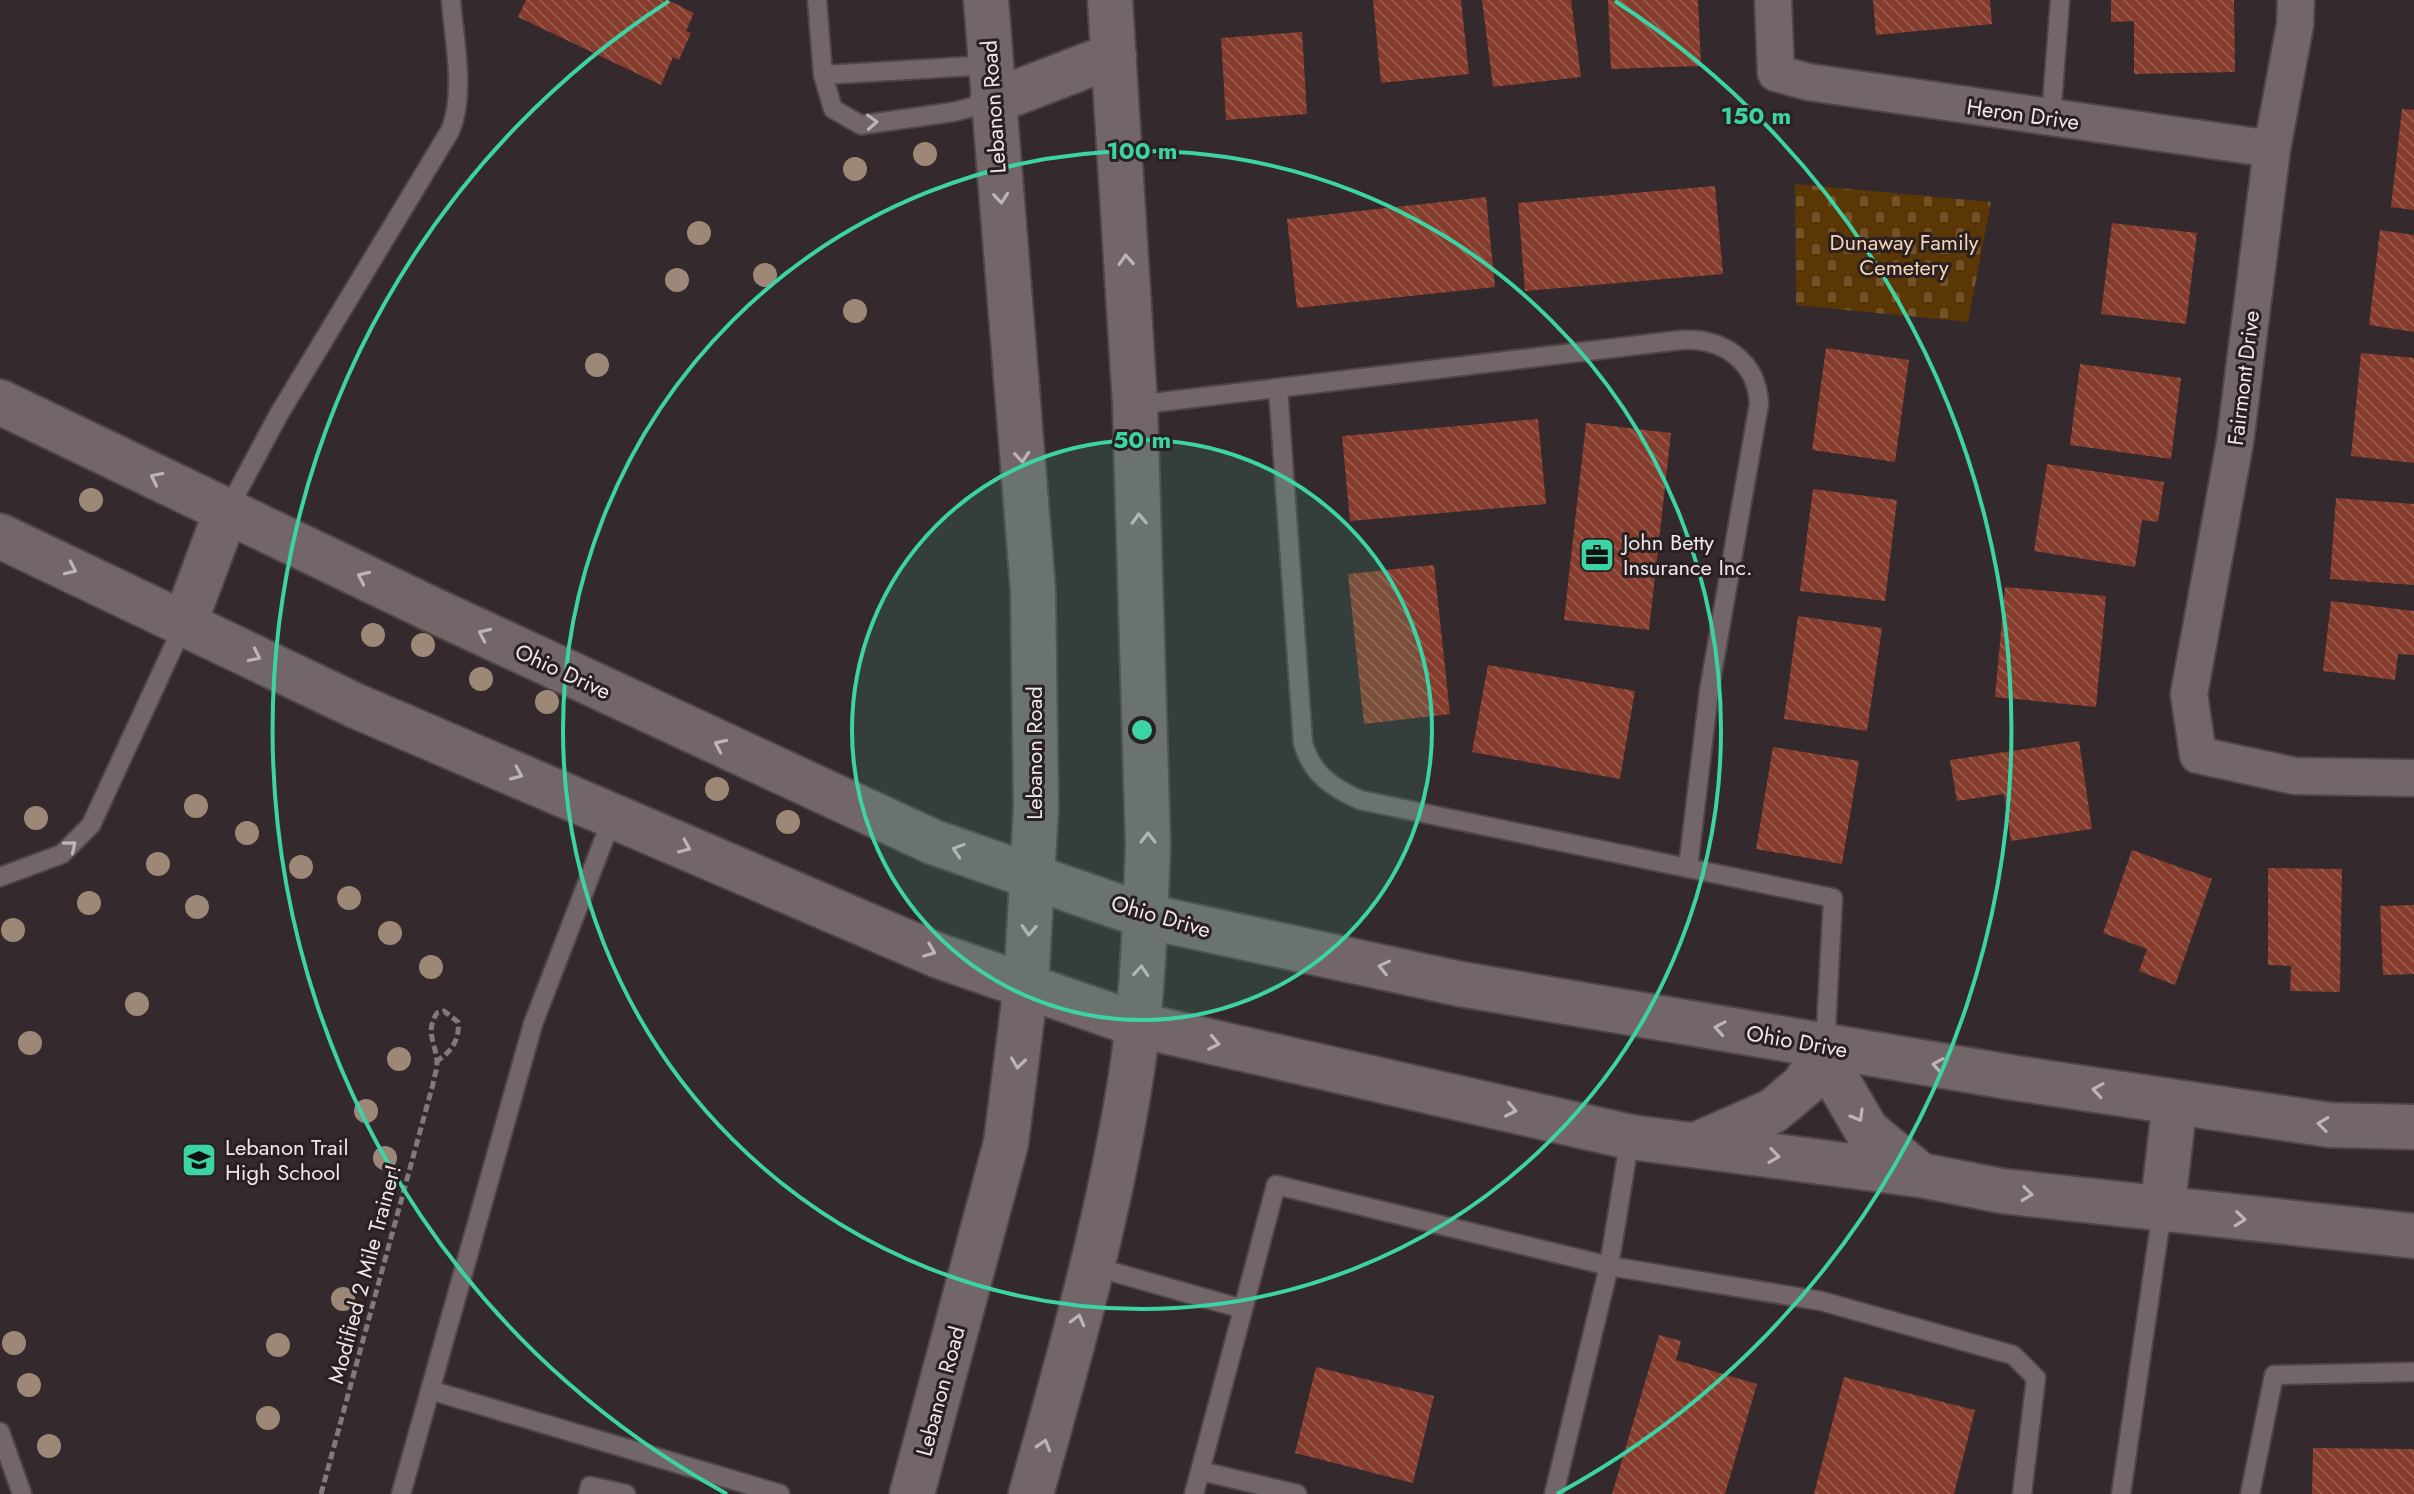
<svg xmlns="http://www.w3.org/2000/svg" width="2414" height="1494" font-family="Jost,sans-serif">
	<defs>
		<pattern id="cemetery-stones" width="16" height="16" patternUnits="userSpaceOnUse" patternTransform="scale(2)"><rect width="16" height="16" fill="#5b3706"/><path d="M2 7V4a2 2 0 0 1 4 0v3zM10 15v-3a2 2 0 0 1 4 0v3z" fill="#73542a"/></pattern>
		<pattern id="building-back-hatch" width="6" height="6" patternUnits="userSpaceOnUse" patternTransform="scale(2)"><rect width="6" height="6" fill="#853c2c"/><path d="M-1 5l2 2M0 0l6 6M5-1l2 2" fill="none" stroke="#97584b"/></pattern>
	</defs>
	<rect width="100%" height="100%" fill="#34292c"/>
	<!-- cemetery -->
	<path fill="url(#cemetery-stones)" d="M1795 184 1991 202 1968 322 1796 305Z"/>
	<!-- building -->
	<path fill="url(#building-back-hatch)" d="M526 0H668L694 13 686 31 691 33 679 60 673 57 661 85 518 17Z
		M1373 0H1461L1469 74 1381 83Z
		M1482 0H1571L1581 77 1493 87Z
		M1608 0H1698L1701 66 1611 69Z
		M1873 0H1990L1992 24 1876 35Z
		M2111 0H2234L2235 72 2134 74V21L2111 22Z
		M1302 32 1307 114 1226 120 1221 38Z
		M2402 109 2414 110V210L2391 207Z
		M1715 186 1723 274 1525 291 1518 203Z
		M1486 197 1495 287 1297 308 1287 219Z
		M2112 223 2197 233 2186 324 2101 314Z
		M2380 230 2414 235V332L2369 325Z
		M1826 348 1909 360 1895 462 1812 450Z
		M2361 353 2414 358V463L2351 456Z
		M2080 364 2181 378 2171 459 2070 445Z
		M1538 419 1546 504 1350 521 1342 436Z
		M1586 423 1671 433 1649 630 1564 620Z
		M2047 464 2164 482 2158 522 2142 520 2135 567 2034 551Z
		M1813 489 1897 500 1885 601 1800 591Z
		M2336 498 2414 504V585L2330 579Z
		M1434 565 1450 714 1364 724 1348 574Z
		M2005 587 2106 596 2096 707 1995 697Z
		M2331 601 2414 611V655L2398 654 2395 680 2323 671Z
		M1798 616 1882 628 1867 731 1784 719Z
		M1488 665 1635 691 1620 779 1472 752Z
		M2079 741 2092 829 2011 841 2004 794 1957 801 1950 760Z
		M1773 747 1859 761 1842 864 1756 849Z
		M2132 850 2212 879 2175 985 2139 971 2147 949 2103 933Z
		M2268 868 2342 869 2340 992 2290 991 2291 966 2268 965Z
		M2414 905V974L2383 975 2380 906Z
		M1659 1335 1681 1341 1676 1360 1757 1384 1725 1494H1612Z
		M1316 1367 1434 1396 1413 1483 1295 1453Z
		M1844 1377 1975 1410 1954 1494H1814Z
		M2313 1448 2414 1449V1494H2312Z"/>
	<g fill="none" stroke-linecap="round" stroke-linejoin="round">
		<!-- service casing -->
		<g stroke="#4e4547" stroke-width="22">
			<path id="service" d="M817 0 823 75 833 109 861 125 953 112 992 102
				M823 75 990 65
				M2051 117 2060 0
				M1278 388 1303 743C1312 774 1331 787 1360 800L1688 868
				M1135 405 1681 340C1722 338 1757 360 1759 404L1709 691 1688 868 1833 898 1825 1046
				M227 511 279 414 450 131C466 93 454 41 451 0
				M0 877 62 854 91 825 184 624
				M1092 1266 1243 1309
				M430 1390 780 1494
				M0 1432 22 1494
				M1201 1471 1297 1494
				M401 1494 533 1024 613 816
				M588 1494 590 1486 626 1494
				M1194 1494 1276 1185 1609 1266 1821 1301 2013 1355 2036 1378 2022 1494
				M1554 1494 1609 1266 1630 1137
				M2121 1494 2162 1211
				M2250 1494 2274 1375 2414 1372"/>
		</g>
		<!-- minor casing -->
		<g stroke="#4e4547" stroke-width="40">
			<path id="minor" d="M1773 0 1776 73 1808 82 2272 149
				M2296 0 2295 25 2272 149 2235 442 2189 694 2198 755 2295 776 2414 778"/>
		</g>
		<!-- secondary casing -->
		<g stroke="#4e4547" stroke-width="48">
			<path id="secondary" d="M992 102 1114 55
				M0 402 433 610 933 842 1145 916 1460 984 2015 1078 2330 1125 2414 1127
				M0 536 356 706 939 956 1138 1025 1630 1137 1920 1175 2002 1191 2414 1236
				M185 622 226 512
				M1825 1046 1839 1083 1867 1131 1920 1175
				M1696 1145 1773 1111 1805 1084 1825 1046
				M2162 1211 2175 1102
				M912 1494 1006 1143 1026 986 1036 808 1033 590 986 0
				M1031 1494C1070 1354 1110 1214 1132 1070 1143 996 1145 920 1148 846L1135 405 1110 0"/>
		</g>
		<!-- path -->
		<path stroke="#83797c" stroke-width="5" stroke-dasharray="8 4" stroke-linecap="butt" d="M321 1494 433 1084C434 1077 437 1070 437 1064 437 1044 424 1033 437 1013L444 1011 458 1022C460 1040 451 1052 437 1061"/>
		<!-- service -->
		<use href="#service" stroke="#726669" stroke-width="18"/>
		<!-- minor -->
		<use href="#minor" stroke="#726669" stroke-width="36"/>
		<!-- secondary -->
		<use href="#secondary" stroke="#726669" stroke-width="44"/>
	</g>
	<!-- trees -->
	<g fill="#9d8878">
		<circle cx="925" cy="154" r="12"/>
		<circle cx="855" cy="169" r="12"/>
		<circle cx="699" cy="233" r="12"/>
		<circle cx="765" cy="275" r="12"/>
		<circle cx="677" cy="280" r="12"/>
		<circle cx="855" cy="311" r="12"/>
		<circle cx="597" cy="365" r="12"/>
		<circle cx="91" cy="500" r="12"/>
		<circle cx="373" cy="635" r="12"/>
		<circle cx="423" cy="645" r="12"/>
		<circle cx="481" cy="679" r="12"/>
		<circle cx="547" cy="702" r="12"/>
		<circle cx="717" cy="789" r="12"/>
		<circle cx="196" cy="806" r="12"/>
		<circle cx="36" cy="818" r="12"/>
		<circle cx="788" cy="822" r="12"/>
		<circle cx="247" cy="833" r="12"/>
		<circle cx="158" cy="864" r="12"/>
		<circle cx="301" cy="867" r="12"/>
		<circle cx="349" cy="898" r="12"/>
		<circle cx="89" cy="903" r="12"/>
		<circle cx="197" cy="907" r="12"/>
		<circle cx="13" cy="930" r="12"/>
		<circle cx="390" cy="933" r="12"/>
		<circle cx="431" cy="967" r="12"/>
		<circle cx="137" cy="1004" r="12"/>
		<circle cx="30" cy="1043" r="12"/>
		<circle cx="399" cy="1059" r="12"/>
		<circle cx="366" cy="1111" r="12"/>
		<circle cx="385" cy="1158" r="12"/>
		<circle cx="343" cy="1299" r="12"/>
		<circle cx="14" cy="1343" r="12"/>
		<circle cx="278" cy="1345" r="12"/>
		<circle cx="29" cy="1385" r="12"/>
		<circle cx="268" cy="1418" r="12"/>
		<circle cx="49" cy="1446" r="12"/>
	</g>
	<!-- one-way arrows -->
	<defs><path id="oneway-chevron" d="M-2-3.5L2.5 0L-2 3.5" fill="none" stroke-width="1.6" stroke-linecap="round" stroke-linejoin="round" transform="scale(2)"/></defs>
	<g stroke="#bdb4b6">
		<use href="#oneway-chevron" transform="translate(872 122) rotate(-3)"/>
		<use href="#oneway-chevron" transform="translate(1001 198) rotate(85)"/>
		<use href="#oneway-chevron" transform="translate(1126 260) rotate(-93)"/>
		<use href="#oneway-chevron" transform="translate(1022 457) rotate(85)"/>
		<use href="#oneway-chevron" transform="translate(156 478) rotate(-154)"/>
		<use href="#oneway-chevron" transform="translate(1139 519) rotate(-92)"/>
		<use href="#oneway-chevron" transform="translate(71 569) rotate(25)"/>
		<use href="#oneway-chevron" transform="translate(363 577) rotate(-155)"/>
		<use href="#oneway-chevron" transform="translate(484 634) rotate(-155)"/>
		<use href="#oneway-chevron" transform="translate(255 656) rotate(26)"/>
		<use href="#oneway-chevron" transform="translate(720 745) rotate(-155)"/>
		<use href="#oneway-chevron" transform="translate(517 774) rotate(23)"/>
		<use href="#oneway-chevron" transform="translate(1148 838) rotate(-90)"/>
		<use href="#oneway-chevron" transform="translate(71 846) rotate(-40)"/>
		<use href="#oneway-chevron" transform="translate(685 847) rotate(23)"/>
		<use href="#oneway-chevron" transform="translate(958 850) rotate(-162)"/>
		<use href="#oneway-chevron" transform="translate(1029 930) rotate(93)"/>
		<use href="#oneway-chevron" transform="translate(930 951) rotate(22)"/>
		<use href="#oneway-chevron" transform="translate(1384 967) rotate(-167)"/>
		<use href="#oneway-chevron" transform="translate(1141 971) rotate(-86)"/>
		<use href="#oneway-chevron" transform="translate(1720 1028) rotate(-170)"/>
		<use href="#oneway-chevron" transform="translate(1214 1043) rotate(11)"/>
		<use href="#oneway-chevron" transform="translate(1018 1063) rotate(98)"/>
		<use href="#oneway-chevron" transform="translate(1938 1065) rotate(-171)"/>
		<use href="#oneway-chevron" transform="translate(2098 1090) rotate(-171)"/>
		<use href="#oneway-chevron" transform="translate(1511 1110) rotate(12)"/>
		<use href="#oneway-chevron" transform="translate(1858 1116) rotate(60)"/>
		<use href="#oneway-chevron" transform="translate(2323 1124) rotate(-173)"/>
		<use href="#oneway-chevron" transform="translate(1774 1156) rotate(8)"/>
		<use href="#oneway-chevron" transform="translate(2027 1194) rotate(7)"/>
		<use href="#oneway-chevron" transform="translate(2240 1219) rotate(6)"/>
		<use href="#oneway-chevron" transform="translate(1078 1320) rotate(-75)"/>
		<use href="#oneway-chevron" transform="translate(1044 1445) rotate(-74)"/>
	</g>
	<!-- distance rings -->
	<circle cx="1142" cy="730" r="290" fill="#3cd4a4" fill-opacity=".12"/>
	<g fill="none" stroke="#3cd4a4" stroke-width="4">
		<circle cx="1142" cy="730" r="290"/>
		<circle cx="1142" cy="730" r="579"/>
		<path d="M727 1494A869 869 0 0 1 669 1M1615 1A869 869 0 0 1 1557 1494"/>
	</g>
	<!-- icons -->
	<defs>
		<g id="office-square" transform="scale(1.8)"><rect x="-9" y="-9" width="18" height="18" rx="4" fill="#3cd4a4" stroke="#2a2022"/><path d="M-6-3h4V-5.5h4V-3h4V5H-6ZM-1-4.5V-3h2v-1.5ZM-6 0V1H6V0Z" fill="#111"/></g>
		<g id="school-square" transform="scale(1.8)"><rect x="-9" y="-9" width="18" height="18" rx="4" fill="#3cd4a4" stroke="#2a2022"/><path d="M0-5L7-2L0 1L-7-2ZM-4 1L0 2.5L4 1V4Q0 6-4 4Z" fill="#111"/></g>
	</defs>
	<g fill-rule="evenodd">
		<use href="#office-square" x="1597" y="555"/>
		<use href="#school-square" x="199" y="1160"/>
	</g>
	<g text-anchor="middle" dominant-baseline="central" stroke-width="6" stroke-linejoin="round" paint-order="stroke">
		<!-- street labels -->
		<g font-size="22" fill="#efe8ea" stroke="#2a2022">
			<text transform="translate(993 107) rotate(-94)">Lebanon Road</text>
			<text transform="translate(2023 114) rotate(8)">Heron Drive</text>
			<text transform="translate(2243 378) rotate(-83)">Fairmont Drive</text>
			<text transform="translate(563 671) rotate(25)">Ohio Drive</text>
			<text transform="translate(1034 753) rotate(-90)">Lebanon Road</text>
			<text transform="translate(1161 916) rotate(16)">Ohio Drive</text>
			<text transform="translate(1797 1041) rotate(10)">Ohio Drive</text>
			<text transform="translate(364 1274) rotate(-75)">Modified 2 Mile Trainer!</text>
			<text transform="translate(940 1391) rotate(-75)">Lebanon Road</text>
		</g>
		<!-- park labels -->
		<g font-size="22" fill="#f3d5b6" stroke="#2a2022">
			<text x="1904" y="242">Dunaway Family<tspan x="1904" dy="25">Cemetery</tspan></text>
		</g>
		<!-- poi labels -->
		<g font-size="22" fill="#efe8ea" stroke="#2a2022" text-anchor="start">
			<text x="1623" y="542">John Betty<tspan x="1623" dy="25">Insurance Inc.</tspan></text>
			<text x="225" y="1147">Lebanon Trail<tspan x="225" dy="25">High School</tspan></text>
		</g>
	</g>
	<circle cx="1142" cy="730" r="12" fill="#3cd4a4" stroke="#2a2022" stroke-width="4"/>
	<g font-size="24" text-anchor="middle" font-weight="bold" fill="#3cd4a4" stroke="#2a2022" stroke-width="6" stroke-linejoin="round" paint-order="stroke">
		<text x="1756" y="124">150 m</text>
		<text x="1142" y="159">100 m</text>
		<text x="1142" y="448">50 m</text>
	</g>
</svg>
